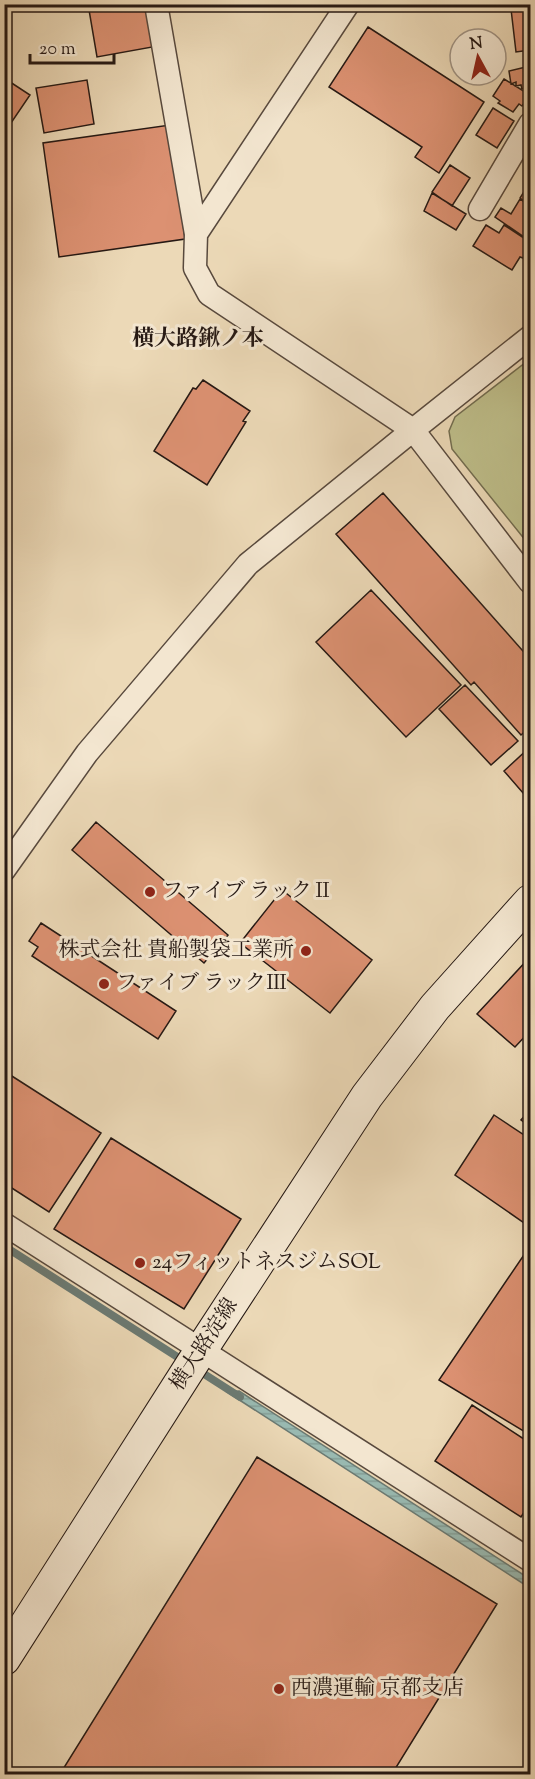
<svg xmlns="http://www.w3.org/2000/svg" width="535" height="1779" font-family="'Sorts Mill Goudy','Noto Serif JP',serif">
	<defs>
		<pattern id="water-rules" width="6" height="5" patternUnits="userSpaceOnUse" patternTransform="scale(1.5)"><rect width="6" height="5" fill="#99bab2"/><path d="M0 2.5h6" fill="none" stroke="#849f98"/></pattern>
	</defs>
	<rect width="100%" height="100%" fill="#ecd9b7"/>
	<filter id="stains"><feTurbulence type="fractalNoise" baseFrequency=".00333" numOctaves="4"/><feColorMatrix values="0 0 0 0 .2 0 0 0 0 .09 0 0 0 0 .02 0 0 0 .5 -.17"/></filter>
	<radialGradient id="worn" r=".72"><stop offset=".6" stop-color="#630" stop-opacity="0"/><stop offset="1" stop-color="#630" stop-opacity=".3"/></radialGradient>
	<!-- grass -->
	<path fill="#bebe8a" stroke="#726c4f" stroke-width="1.5" d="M530 359V546L452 449 449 431 455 417Z"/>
	<!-- water -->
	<path fill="url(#water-rules)" stroke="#6b7a73" stroke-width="1.5" d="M239 1391 530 1579V1588L227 1392Z"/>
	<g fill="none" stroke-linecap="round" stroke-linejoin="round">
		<!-- stream -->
		<path stroke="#6b7a73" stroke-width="8" d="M4 1246 240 1397"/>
	</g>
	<!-- building -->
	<path fill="#dc9172" stroke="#261914" stroke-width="1.5" d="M88 4H151L158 46 97 57Z
		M530 7V50L516 52 511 9Z
		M368 27 484 102 439 173 415 157 422 147 329 87Z
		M530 66V90L526 91 525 88 522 89 521 85 516 86V82L511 84 509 71Z
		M4 78 30 95 11 123 4 119Z
		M504 79 530 95 522 106 519 104 513 112 498 103 500 101 493 96Z
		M87 80 94 124 44 133 36 88Z
		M493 108 514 121 497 148 476 135Z
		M170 125 185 239 59 257 43 143Z
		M450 165 470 178 452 206 432 192Z
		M530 182V205L520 198Z
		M432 193 466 214 456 230 424 211Z
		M520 199 530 206V241L495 217 501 208 511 214Z
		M486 225 499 233 504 225 530 242V246L523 258 520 257 512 270 473 246Z
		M203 380 250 411 243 421 246 422 207 485 154 451 193 388 196 389Z
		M383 493 530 659V727L521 735 474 682 471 685 336 534Z
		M371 590 461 685 406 737 316 642Z
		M465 685 518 741 491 765 439 709Z
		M530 747V801L504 771Z
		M96 822 228 935 204 963 72 850Z
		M282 890 372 960 330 1013 240 943Z
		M41 923 176 1011 158 1039 32 956 38 947 29 941Z
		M530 957V1031L515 1047 477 1014Z
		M4 1071 101 1133 49 1212 4 1183Z
		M530 1110V1127L521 1120Z
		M494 1115 530 1139V1227L455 1175Z
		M111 1138 241 1219 184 1309 54 1229Z
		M530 1246V1435L439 1380Z
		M472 1405 530 1443V1503L521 1517 435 1461Z
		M257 1457 497 1604 392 1774H60Z"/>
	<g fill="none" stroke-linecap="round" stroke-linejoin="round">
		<!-- street casing -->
		<g stroke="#58493d" stroke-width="25">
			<path id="street" d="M156 4 196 234
				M348 4 196 234 195 268 209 294 413 430 530 582
				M480 209 530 124
				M4 870 87 753 248 564 413 430 530 337
				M4 1224 530 1560"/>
		</g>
		<!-- secondary casing -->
		<g stroke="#261914" stroke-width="34">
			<path id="secondary" d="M4 1659 201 1350 367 1096 435 1007 530 901"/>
		</g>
		<!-- street -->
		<use href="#street" stroke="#f3e6d0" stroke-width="22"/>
		<!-- secondary -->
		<use href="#secondary" stroke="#f3e6d0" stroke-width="32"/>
	</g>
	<!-- markers -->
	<g fill="#8f2418" stroke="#f3e6d0" stroke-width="2">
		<circle cx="150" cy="892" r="6"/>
		<circle cx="306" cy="951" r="6"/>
		<circle cx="104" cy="984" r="6"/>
		<circle cx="140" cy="1263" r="6"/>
		<circle cx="279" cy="1689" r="6"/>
	</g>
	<g text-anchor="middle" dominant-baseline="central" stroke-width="6" stroke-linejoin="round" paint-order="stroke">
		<!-- poi labels -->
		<g font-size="21" fill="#261914" stroke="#f3e6d0" text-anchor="start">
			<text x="162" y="892">ファイブ ラックⅡ</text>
			<text x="294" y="951" text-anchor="end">株式会社 貴船製袋工業所</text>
			<text x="116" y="984">ファイブ ラックⅢ</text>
			<text x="152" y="1263">24フィットネスジムSOL</text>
			<text x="291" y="1689">西濃運輸 京都支店</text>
		</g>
		<!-- street labels -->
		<g font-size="21" fill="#261914" stroke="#f3e6d0">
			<text transform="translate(205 1345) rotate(-57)">横大路淀線</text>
		</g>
		<!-- neighbourhood labels -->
		<g font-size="22" font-weight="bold" fill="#261914" stroke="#f3e6d0">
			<text x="198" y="340">横大路鍬ノ本</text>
		</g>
	</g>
	<!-- margin -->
	<rect width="535" height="1779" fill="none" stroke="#ecd9b7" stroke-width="24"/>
	<rect x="6" y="6" width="523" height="1767" fill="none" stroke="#261914" stroke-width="3"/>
	<rect x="12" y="12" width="511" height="1755" fill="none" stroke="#261914" stroke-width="1.5"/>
	<!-- north arrow -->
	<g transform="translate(478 57) rotate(352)"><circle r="28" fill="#f3e6d0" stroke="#a19485" stroke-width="1.5"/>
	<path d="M0-4.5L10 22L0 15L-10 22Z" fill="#8f2418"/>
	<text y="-9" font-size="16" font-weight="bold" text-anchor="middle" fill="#261914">N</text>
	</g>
	<!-- scale -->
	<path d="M30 54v9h84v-9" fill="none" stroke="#261914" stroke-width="3"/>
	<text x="39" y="54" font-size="18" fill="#261914" stroke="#f3e6d0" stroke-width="4.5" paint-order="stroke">20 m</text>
	<rect width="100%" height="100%" filter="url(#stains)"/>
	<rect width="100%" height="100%" fill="url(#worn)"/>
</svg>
